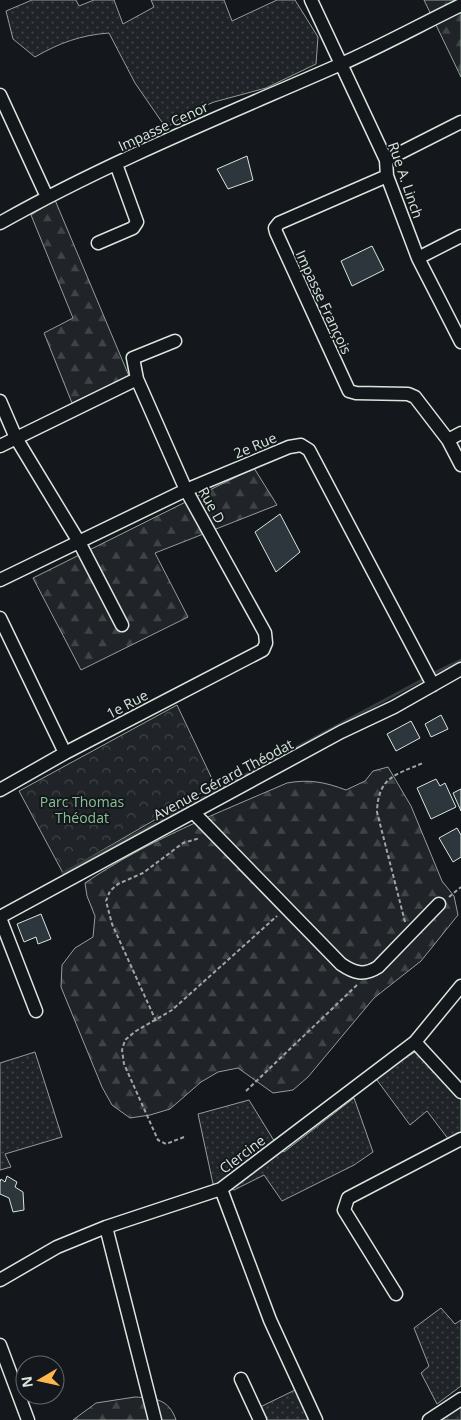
<svg xmlns="http://www.w3.org/2000/svg" width="461" height="1420" font-family="'Open Sans',sans-serif">
	<defs>
		<pattern id="grass-dots" width="8" height="8" patternUnits="userSpaceOnUse" patternTransform="scale(1.25)"><rect width="8" height="8" fill="#202428"/><path d="M2 2h.1M6 6h.1" fill="none" stroke="#404447" stroke-width="1.8" stroke-linecap="round"/></pattern>
		<pattern id="forest-firs" width="22" height="20" patternUnits="userSpaceOnUse" patternTransform="scale(1.25)"><rect width="22" height="20" fill="#202428"/><path d="M5 1l3.5 6h-7zM16 11l3.5 6h-7z" fill="#404447"/></pattern>
		<pattern id="park-crowns" width="20" height="18" patternUnits="userSpaceOnUse" patternTransform="scale(1.25)"><rect width="20" height="18" fill="#202428"/><path d="M2 6a3 3 0 1 1 6 0M12 15a3 3 0 1 1 6 0" fill="none" stroke="#404447"/></pattern>
	</defs>
	<rect width="100%" height="100%" fill="#14181c"/>
	<!-- grass -->
	<path fill="url(#grass-dots)" stroke="#939e99" d="M32 0H76L79 6 94 0H114L123 24 154 7 151 0H224L232 21 277 0H295L318 37 316 64 266 88 214 102 188 113 166 128 135 83 109 33C81 35 59 43 35 57L13 39 6 11Z
		M417 1051 461 1099V1132L449 1140 427 1111 410 1125 374 1076Z
		M35 1052 62 1137 5 1154 11 1167 0 1170V1063Z
		M354 1098 373 1152 354 1165 282 1201 264 1175 234 1190 213 1184 198 1114 249 1100 273 1139 284 1152Z
		M441 1308 455 1324 461 1320V1386L437 1404 421 1373 429 1366 414 1328Z
		M295 1390 309 1420H256L252 1411Z
		M461 1404V1420H438Z"/>
	<!-- forest -->
	<path fill="url(#forest-firs)" stroke="#939e99" d="M424 0H461V77Z
		M55 200 129 376 72 403 44 333 73 318 31 215Z
		M254 468 277 505 155 553 188 617 81 670 33 578Z
		M388 767 411 806 442 881 454 896 458 915 421 961 374 998 308 1077 293 1090 273 1093 238 1068 218 1072 201 1082 170 1109 150 1115 130 1118 112 1105 102 1087 61 987 62 965 75 948 93 937 95 916 87 896 85 883C148 840 218 813 287 783 309 779 325 782 346 790L365 781 373 771Z
		M135 1397C155 1398 169 1399 176 1420H73L96 1403Z"/>
	<!-- park -->
	<path fill="url(#park-crowns)" stroke="#939e99" d="M177 705 215 785 63 873 19 791Z"/>
	<g fill="none" stroke-linecap="round" stroke-linejoin="round">
		<!-- stream -->
		<path stroke="#363b3e" stroke-width="3" d="M432 674 461 660
			M63 873 424 679"/>
	</g>
	<!-- building -->
	<path fill="#2c363c" stroke="#d8e6dc" d="M247 156 253 180 228 189 217 169Z
		M372 246 384 270 352 286 341 261Z
		M280 514 300 552 276 572 255 532Z
		M441 715 448 729 431 737 425 724Z
		M411 721 420 738 396 751 387 734Z
		M436 779 440 786 445 783 456 807 431 819 417 788Z
		M461 789V811L453 793Z
		M457 828 461 835V857L453 862 439 838Z
		M41 914 51 939 38 944 36 937 24 942 17 924Z
		M7 1176 17 1182 15 1187 23 1192 24 1210 13 1212 9 1198 0 1194V1182L1 1179 5 1182Z"/>
	<g fill="none" stroke-linecap="round" stroke-linejoin="round">
		<!-- minor casing -->
		<g stroke="#d8e6dc" stroke-width="15">
			<path id="minor" d="M311 0 386 160 387 176 418 258 461 342
				M0 95 47 197
				M386 160 461 122
				M387 176 279 223 275 228 276 232 349 391 356 393 408 394 415 397 448 440
				M0 223C108 162 225 115 339 65 380 47 420 25 461 5
				M98 243 133 228 137 222 116 164
				M418 258 461 236
				M0 401 16 438 79 542 122 625
				M461 433 448 440 461 465
				M0 446 137 379
				M0 580 186 490 289 447 301 445 309 450 433 685
				M0 618 65 753
				M0 790 65 753 263 650 266 643 265 633 186 490 137 379 133 358 175 341
				M193 812 341 964C354 973 364 976 378 967L439 904
				M0 917 341 732 394 707 461 669
				M0 918 36 1011
				M415 1042 461 1092
				M221 1189 270 1320 316 1420
				M106 1227 155 1420
				M0 1280 57 1247 106 1227 221 1189 415 1042 461 986
				M396 1294 344 1210 348 1198 461 1139
				M0 1345 28 1420
				M241 1379 260 1420
				M429 1420 461 1399"/>
		</g>
		<!-- path -->
		<path stroke="#9da8a2" stroke-width="2" stroke-dasharray="4 2.5" stroke-linecap="butt" d="M449 897 461 887
			M405 922 377 812C378 777 395 775 423 763
			M156 1021 112 924 106 901 110 891 118 884 143 873 183 843 200 838
			M246 1091 358 984
			M184 1137 166 1144 158 1140 124 1064 122 1050 125 1040 136 1031 172 1010 277 916"/>
		<!-- minor -->
		<use href="#minor" stroke="#14181c" stroke-width="12"/>
	</g>
	<g text-anchor="middle" dominant-baseline="central" stroke-width="4" stroke-linejoin="round" paint-order="stroke">
		<!-- street labels -->
		<g font-size="14" fill="#d8e6dc" stroke="#14181c">
			<text transform="translate(163 126) rotate(-25)">Impasse Cenor</text>
			<text transform="translate(406 180) rotate(71)">Rue A. Linch</text>
			<text transform="translate(324 302) rotate(65)">Impasse François</text>
			<text transform="translate(255 445) rotate(-23)">2e Rue</text>
			<text transform="translate(212 505) rotate(61)">Rue D</text>
			<text transform="translate(127 704) rotate(-28)">1e Rue</text>
			<text transform="translate(223 779) rotate(-28)">Avenue Gérard Théodat</text>
			<text transform="translate(242 1154) rotate(-37)">Clercine</text>
		</g>
		<!-- park labels -->
		<g font-size="14" fill="#8ac095" stroke="#14181c">
			<text x="82" y="801">Parc Thomas<tspan x="82" dy="16">Théodat</tspan></text>
		</g>
	</g>
	<!-- north arrow -->
	<g transform="translate(40 1380) rotate(261)"><circle r="24" fill="#14181c" stroke="#626a69"/>
	<path d="M0-4L9 19L0 12L-9 19Z" fill="#ffb74d"/>
	<text y="-8" font-size="14" font-weight="bold" text-anchor="middle" fill="#d8e6dc">N</text>
	</g>
</svg>
